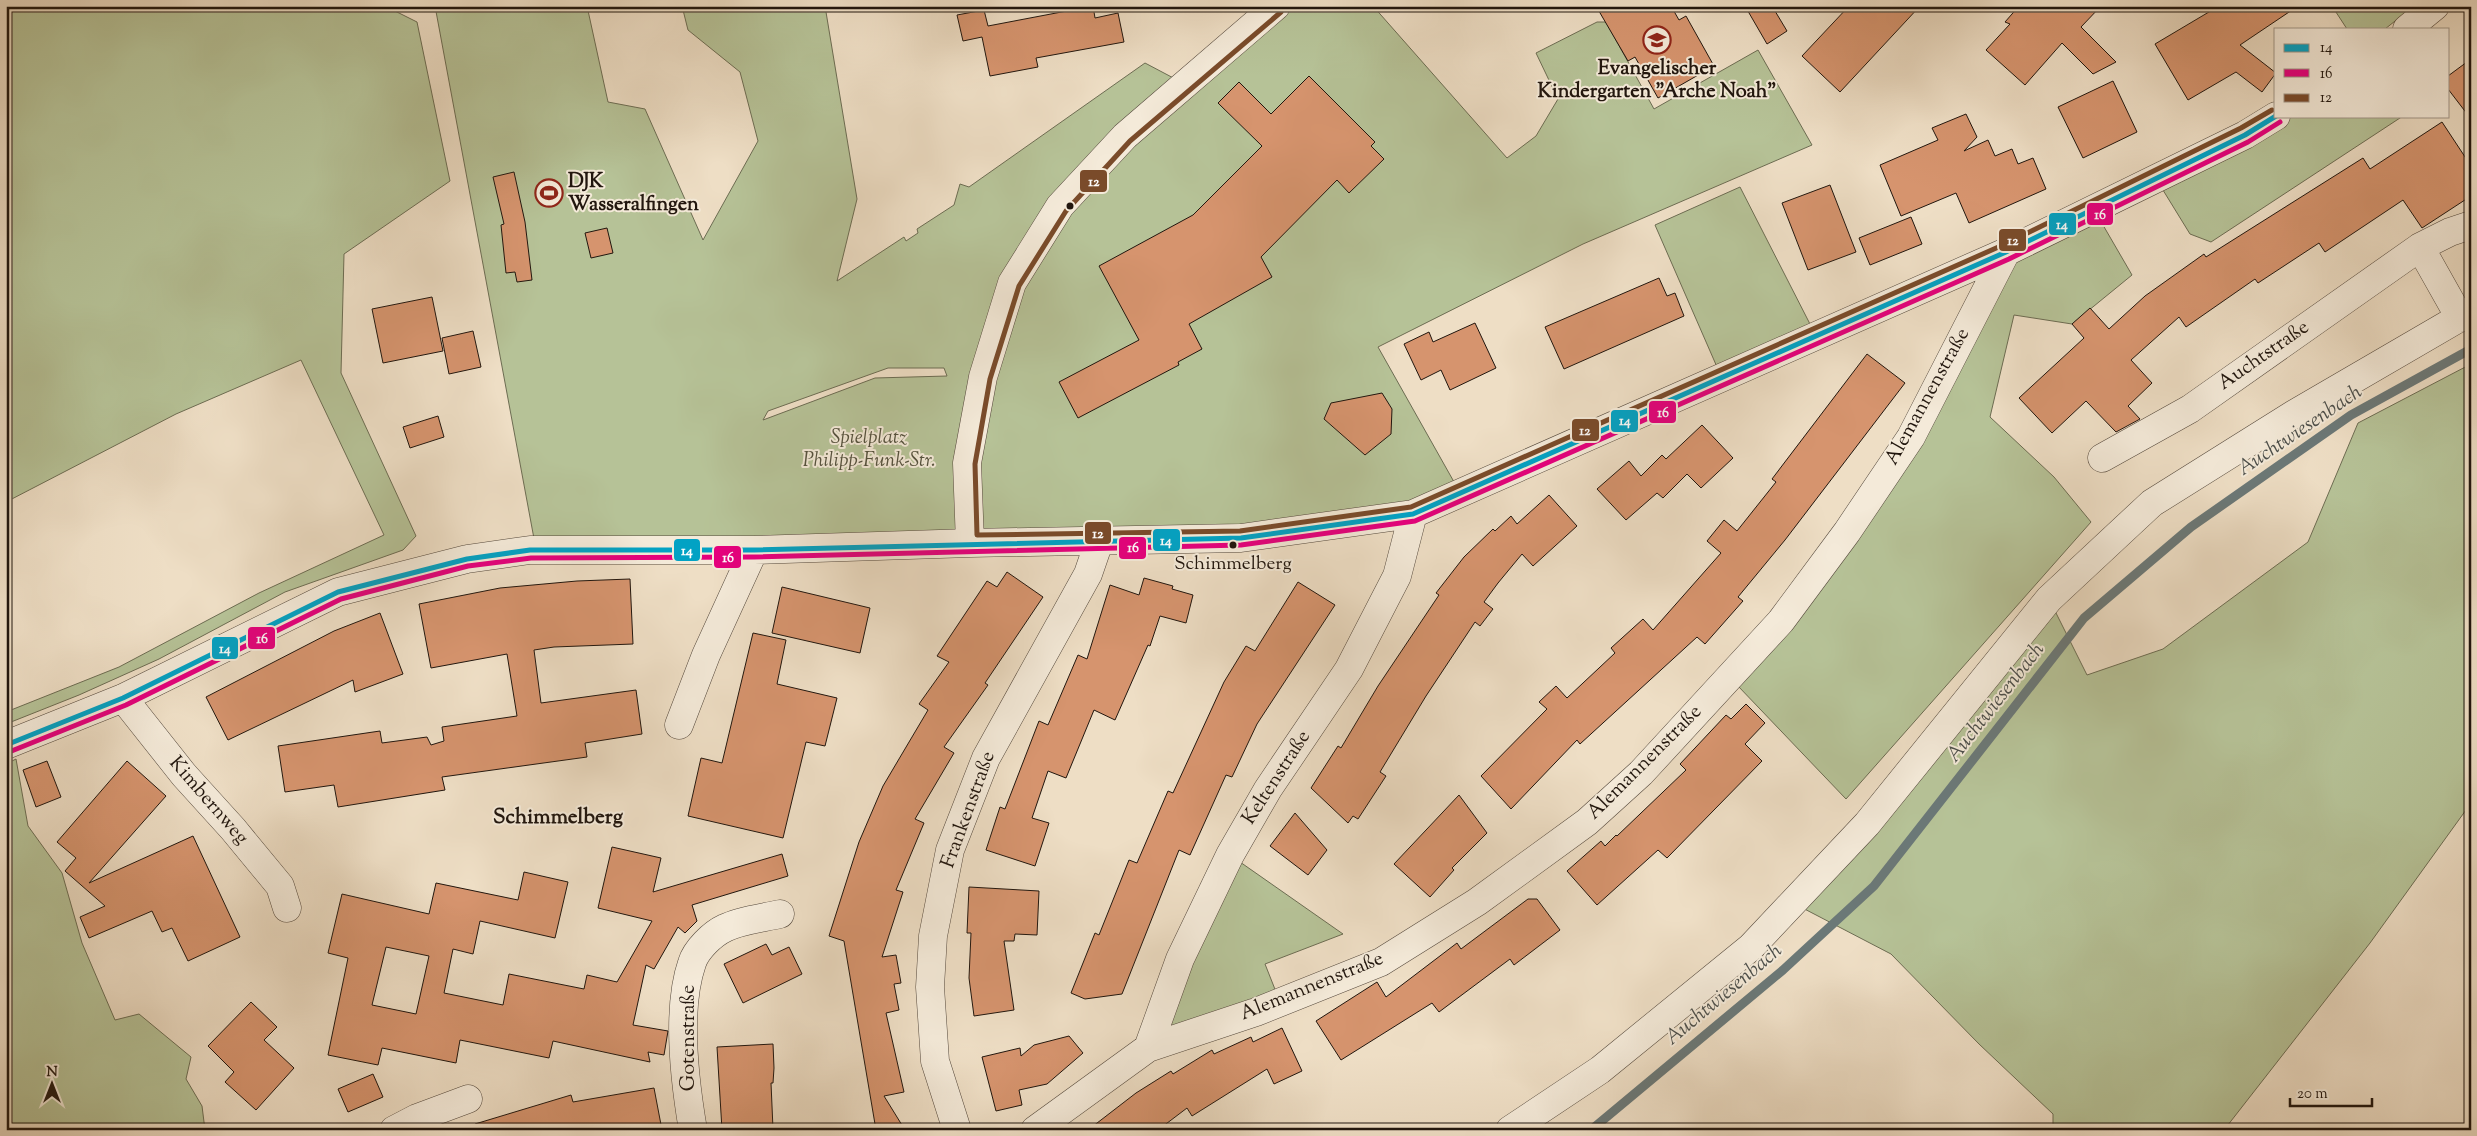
<svg xmlns="http://www.w3.org/2000/svg" width="2477" height="1136" font-family="'Sorts Mill Goudy',serif">
	<rect width="100%" height="100%" fill="#eedec5"/>
	<filter id="stains"><feTurbulence type="fractalNoise" baseFrequency=".004" numOctaves="4"/><feColorMatrix values="0 0 0 0 .2 0 0 0 0 .09 0 0 0 0 .02 0 0 0 .5 -.17"/></filter>
	<radialGradient id="worn" r=".72"><stop offset=".6" stop-color="#630" stop-opacity="0"/><stop offset="1" stop-color="#630" stop-opacity=".3"/></radialGradient>
	<!-- green -->
	<path fill="#b6c297" stroke="#6c6c52" fill-rule="evenodd" d="M6 6H385L417 22 450 181 344 254 341 373 416 536 403 550 285 592 159 659 79 695 6 724V712L119 667 259 593 384 535 301 360 176 414 6 502Z
		M435 6H587L608 102 645 109 703 240 758 141 740 72 688 30 682 6H825L857 199 837 281 904 237 906 241 918 233 917 229 954 205 960 184 969 187 1145 63 1181 82 1007 282 965 538 535 544ZM888 368H944L947 376 875 378 763 420 768 411Z
		M1283 6H1373L1507 158 1536 136 1558 99 1536 53 1597 22H1606L1654 109 1758 50 1812 145 1583 244 1378 347 1458 489 1411 508 1241 533 975 538 972 466 1017 285 1065 208Z
		M2332 6H2414L2385 29H2347Z
		M2284 116H2403L2211 242 2190 234 2158 182Z
		M1740 187 1811 326 1717 367 1655 225Z
		M2096 213 2132 275 2072 324 2014 315 1990 417 2054 477 2091 522 1846 799 1738 686 2012 256Z
		M2471 364V803L2370 943 2224 1130H2053V1114L1979 1044 1891 954 1793 903 2049 599 2087 675 2163 649 2308 542 2358 423Z
		M16 759 28 826 62 873 82 943 115 1020 139 1014 191 1057 186 1079 202 1106 205 1130H6V764Z
		M1230 855 1343 934 1265 964 1280 1002 1148 1048Z"/>
	<g fill="none" stroke-linecap="round" stroke-linejoin="round">
		<!-- stream -->
		<path stroke="#6b7877" stroke-width="9" d="M1591 1130 1783 970 1874 886 2084 618 2191 527 2351 415 2471 349"/>
	</g>
	<!-- building -->
	<path fill="#d6946e" stroke="#21160e" fill-rule="evenodd" d="M1093 6 1095 18 1118 13 1124 42 1036 58 1038 67 990 76 982 37 963 41 957 15 984 10 988 26Z
		M1596 6H1671L1679 20 1686 16 1714 66 1658 98 1635 57 1628 61Z
		M1745 6H1772L1787 31 1767 44Z
		M1849 6H1920L1840 92 1802 56Z
		M2019 6H2101L2081 27 2116 62 2093 74 2062 43 2025 85 1986 50 2010 24 2005 22Z
		M2219 6H2298L2240 45 2276 73 2262 92 2236 72 2188 100 2155 44Z
		M2471 59V119L2448 89V76Z
		M1309 76 1375 142 1371 146 1384 159 1349 193 1337 180 1261 257 1272 277 1189 324 1202 349 1178 362 1179 365 1078 418 1059 382 1139 340 1099 266 1193 215 1262 146 1218 103 1239 82 1271 114Z
		M2113 81 2137 132 2083 158 2058 107Z
		M1966 114 1977 137 1964 151 1988 140 1995 156 2012 149 2018 164 2033 158 2046 189 1969 223 1956 193 1901 216 1880 165 1938 140 1932 128Z
		M2442 122 2471 166V196L2422 228 2403 200 2325 252 2319 243 2258 283 2255 279 2186 327 2179 317 2131 360 2152 383 2128 406 2140 419 2116 432 2086 401 2052 433 2019 398 2084 338 2072 324 2090 308 2109 329 2145 296 2204 254 2206 257 2363 158 2370 169Z
		M514 172 525 222 532 280 517 282 515 272 506 273 501 225 504 224 493 177Z
		M1830 185 1856 252 1808 270 1782 203Z
		M1911 217 1922 244 1870 265 1859 238Z
		M607 228 613 253 591 258 585 233Z
		M1659 278 1667 296 1675 293 1684 316 1564 369 1545 327Z
		M432 297 443 351 383 363 372 309Z
		M1475 323 1496 368 1450 390 1441 370 1421 380 1404 344 1429 332 1433 342Z
		M473 331 481 367 449 374 442 338Z
		M1867 354 1905 383 1785 540 1738 597 1743 601 1705 644 1697 637 1580 744 1577 740 1511 809 1481 776 1547 709 1539 702 1556 686 1567 698 1615 653 1611 648 1643 619 1653 630 1721 553 1707 541 1724 520 1737 531 1776 482 1772 479Z
		M1382 393 1392 409 1391 434 1365 455 1324 419 1331 403Z
		M438 416 444 437 410 448 403 427Z
		M1702 425 1733 458 1701 488 1687 474 1663 498 1657 493 1626 520 1597 489 1629 461 1641 476 1662 455 1666 459Z
		M1549 495 1577 526 1533 566 1522 554 1498 583 1484 602 1493 609 1480 626 1475 622 1426 696 1380 772 1386 776 1358 819 1353 816 1348 823 1311 788 1338 746 1341 748 1378 686 1439 595 1436 593 1464 557 1493 529 1495 531 1511 516 1517 524Z
		M1007 572 1043 597 985 683 988 685 944 747 954 753 915 819 924 823 896 890 903 892 882 957 896 955 901 983 894 984 899 1010 886 1013 904 1092 884 1096 905 1130H876L844 941 829 936 859 842 883 786 928 710 919 704 949 662 937 656 987 581 997 587Z
		M1144 578 1173 586 1172 589 1193 595 1186 623 1160 616 1150 646 1148 645 1115 720 1094 710 1066 778 1048 771 1032 818 1049 823 1035 866 986 850 1000 807 1005 809 1039 721 1048 725 1078 655 1087 659 1110 585 1139 595Z
		M630 579 633 644 554 647 534 650 541 703 636 690 642 734 585 743 587 757 442 777 445 790 338 807 334 785 285 792 278 746 380 731 382 743 427 737 431 745 444 741 442 727 517 716 507 654 431 668 419 604 500 588 577 581Z
		M1298 582 1335 605 1257 724 1232 777 1226 775 1190 855 1179 850 1122 994 1085 999 1071 993 1095 933 1099 935 1129 860 1137 863 1168 791 1173 793 1224 682 1246 646 1255 651Z
		M782 587 870 608 860 653 772 633Z
		M380 613 403 674 355 692 353 680 228 740 206 697 334 631Z
		M753 633 786 640 777 684 837 698 825 746 806 742 783 838 688 816 701 758 722 763Z
		M1746 704 1765 723 1745 744 1762 761 1667 858 1658 850 1597 905 1567 871 1601 841 1605 846 1616 835 1617 836 1686 770 1680 764 1726 715 1731 719Z
		M47 761 61 797 36 807 23 770Z
		M127 761 166 796 89 883 193 836 240 937 188 961 172 928 162 932 152 911 89 938 80 917 105 906 65 871 76 858 57 842Z
		M1459 795 1487 833 1452 868 1454 870 1430 897 1394 864Z
		M1295 813 1327 850 1308 875 1270 846Z
		M612 847 661 858 653 892 782 854 788 876 692 905 697 921 685 933 678 927 654 969 646 965 633 1025 668 1031 664 1055 648 1052 650 1062 553 1041 549 1058 460 1040 456 1063 382 1048 378 1065 328 1055 348 958 328 953 342 894 429 914 436 883 518 900 524 872 568 882 555 938 480 921 473 954 453 949 444 993 503 1005 509 974 584 989 587 975 617 982 652 921 598 908ZM386 947 429 956 416 1014 372 1005Z
		M969 887 1039 891 1037 935 1015 934 1014 941H1004L1014 1010 974 1016 969 978 971 933H967Z
		M1528 899H1537L1560 930 1514 965 1510 959 1439 1012 1432 1003 1341 1060 1316 1021 1377 982 1386 997 1457 943 1461 949Z
		M766 944 772 955 789 947 802 974 743 1003 724 964Z
		M251 1002 277 1027 264 1040 294 1068 256 1110 225 1082 234 1072 208 1046Z
		M1282 1028 1302 1071 1274 1084 1267 1069 1192 1116 1187 1108 1158 1130H1088L1136 1093 1171 1071 1173 1074 1212 1050 1214 1054 1251 1037 1253 1042Z
		M1069 1036 1083 1053 1047 1084 1019 1090 1022 1105 996 1111 982 1057 1020 1048 1021 1056 1034 1045Z
		M773 1044 774 1068 773 1083H771L773 1129 722 1130 717 1047Z
		M373 1074 383 1097 348 1112 338 1089Z
		M654 1088 662 1130H476L475 1124 571 1095 573 1102Z"/>
	<g fill="none" stroke-linecap="round" stroke-linejoin="round">
		<!-- minor casing -->
		<g stroke="#54483c" stroke-width="29">
			<path id="minor" d="M2407 29 2435 6
				M2420 247 2460 318
				M2102 458 2190 409 2420 247 2450 232 2471 225
				M970 543 967 463 983 377 1012 283 1060 206 1125 136 1276 6
				M123 698 184 775 233 829 280 886 287 908
				M679 725 706 655 754 550
				M6 745 123 698 338 592 467 559 530 550H754L970 543 1241 538 1413 514 2006 252 2245 135 2276 116
				M1148 1048 1180 959 1230 855 1268 789 1349 669 1397 576 1413 514
				M394 1130 417 1118 468 1099
				M693 1130C685 1083 676 1009 692 963 696 950 712 934 725 928 741 920 763 918 780 914
				M957 1130 935 1061 930 987 933 936 950 850 986 758 1088 574 1099 542
				M1035 1130 1148 1048 1256 1012 1381 962 1477 902 1587 822 1641 773 1781 621 1847 532 1911 437 2006 252
				M1510 1130 1600 1070 1751 947 1867 824 2049 599 2152 503 2294 414 2471 311"/>
		</g>
		<!-- minor -->
		<use href="#minor" stroke="#f4ead9" stroke-width="28"/>
		<!-- bus-1 casing -->
		<g stroke="#f4ead9" stroke-width="9">
			<path id="bus-1" d="M6 745 123 698 338 592 467 559 530 550H754L1241 538 1413 514 2006 252 2245 135 2276 116"/>
		</g>
		<!-- bus-2 casing -->
		<g stroke="#f4ead9" stroke-width="9">
			<path id="bus-2" d="M9 752 126 705 341 599 468 566 531 558 754 557 1241 545 1415 521 2009 259 2248 142 2280 122"/>
		</g>
		<!-- bus-3 casing -->
		<g stroke="#f4ead9" stroke-width="9">
			<path id="bus-3" d="M1281 12 1130 141 1066 211 1019 286 990 379 975 464 977 535 1240 531 1411 507 2003 245 2241 128 2272 110"/>
		</g>
		<!-- bus-1 -->
		<use href="#bus-1" stroke="#02a2c4" stroke-width="5"/>
		<!-- bus-2 -->
		<use href="#bus-2" stroke="#e5007d" stroke-width="5"/>
		<!-- bus-3 -->
		<use href="#bus-3" stroke="#7a4b2a" stroke-width="5"/>
	</g>
	<!-- icons -->
	<defs>
		<g id="school-ring" transform="scale(1.4375)"><circle r="9.5" fill="#f4ead9" stroke="#8f2418" stroke-width="1.5"/><path d="M0-5L7-2L0 1L-7-2ZM-4 1L0 2.5L4 1V4Q0 6-4 4Z" fill="#8f2418"/></g>
		<g id="stadium-ring" transform="scale(1.4375)"><circle r="9.5" fill="#f4ead9" stroke="#8f2418" stroke-width="1.5"/><path d="M0-5a6.5 5 0 1 0 0 10a6.5 5 0 1 0 0-10ZM-3.5-1.8h7v3.6h-7Z" fill="#8f2418"/></g>
	</defs>
	<g fill-rule="evenodd">
		<use href="#school-ring" x="1657" y="40"/>
		<use href="#stadium-ring" x="549" y="193"/>
	</g>
	<!-- markers -->
	<g fill="#21160e" stroke="#f4ead9" stroke-width="2">
		<circle cx="1070" cy="206" r="4.5"/>
		<circle cx="1233" cy="545" r="4.5"/>
	</g>
	<g text-anchor="middle" dominant-baseline="central" stroke-width="4" stroke-linejoin="round" paint-order="stroke">
		<!-- bus labels -->
		<g font-size="19" fill="#21160e" stroke="#f4ead9">
			<text x="1233" y="564">Schimmelberg</text>
		</g>
		<!-- poi labels -->
		<g font-size="20" font-weight="bold" fill="#21160e" stroke="#f4ead9">
			<text x="1657" y="69">Evangelischer<tspan x="1657" dy="23">Kindergarten "Arche Noah"</tspan></text>
			<text x="568" y="182" text-anchor="start">DJK<tspan x="568" dy="23">Wasseralfingen</tspan></text>
		</g>
		<!-- street labels -->
		<g font-size="20" fill="#21160e" stroke="#f4ead9">
			<text transform="translate(2264 356) rotate(-35)">Auchtstraße</text>
			<text transform="translate(1928 397) rotate(-61)">Alemannenstraße</text>
			<text transform="translate(1645 763) rotate(-45)">Alemannenstraße</text>
			<text transform="translate(1277 778) rotate(-57)">Keltenstraße</text>
			<text transform="translate(208 801) rotate(49)">Kimbernweg</text>
			<text transform="translate(969 810) rotate(-70)">Frankenstraße</text>
			<text transform="translate(1312 987) rotate(-22)">Alemannenstraße</text>
			<text transform="translate(689 1038) rotate(-90)">Gotenstraße</text>
		</g>
		<!-- park labels -->
		<g font-size="20" font-style="italic" fill="#55523e" stroke="#f4ead9">
			<text x="869" y="438">Spielplatz<tspan x="869" dy="23">Philipp-Funk-Str.</tspan></text>
		</g>
		<!-- water labels -->
		<g font-size="21" font-style="italic" fill="#4c4f4b" stroke="#f4ead9">
			<text transform="translate(2300 431) rotate(-34)">Auchtwiesenbach</text>
			<text transform="translate(1996 703) rotate(-52)">Auchtwiesenbach</text>
			<text transform="translate(1724 995) rotate(-40)">Auchtwiesenbach</text>
		</g>
		<!-- neighbourhood labels -->
		<g font-size="21" font-weight="bold" fill="#21160e" stroke="#f4ead9">
			<text x="558" y="818">Schimmelberg</text>
		</g>
	</g>
	<g stroke="#f4ead9" stroke-width="2">
		<rect x="1079" y="169" width="29" height="24" rx="5" fill="#7a4b2a"/>
		<rect x="2086" y="202" width="28" height="24" rx="5" fill="#e5007d"/>
		<rect x="2048" y="212" width="29" height="24" rx="5" fill="#02a2c4"/>
		<rect x="1998" y="228" width="29" height="24" rx="5" fill="#7a4b2a"/>
		<rect x="1648" y="400" width="29" height="24" rx="5" fill="#e5007d"/>
		<rect x="1610" y="409" width="29" height="24" rx="5" fill="#02a2c4"/>
		<rect x="1571" y="418" width="29" height="24" rx="5" fill="#7a4b2a"/>
		<rect x="1084" y="521" width="28" height="24" rx="5" fill="#7a4b2a"/>
		<rect x="1152" y="528" width="29" height="24" rx="5" fill="#02a2c4"/>
		<rect x="1118" y="536" width="29" height="24" rx="5" fill="#e5007d"/>
		<rect x="673" y="538" width="28" height="24" rx="5" fill="#02a2c4"/>
		<rect x="713" y="545" width="29" height="24" rx="5" fill="#e5007d"/>
		<rect x="247" y="626" width="29" height="24" rx="5" fill="#e5007d"/>
		<rect x="211" y="636" width="28" height="24" rx="5" fill="#02a2c4"/>
	</g>
	<g font-size="14" text-anchor="middle" font-weight="bold" fill="#fff">
		<text x="1094" y="186">12</text>
		<text x="2100" y="219">16</text>
		<text x="2062" y="229">14</text>
		<text x="2013" y="245">12</text>
		<text x="1663" y="417">16</text>
		<text x="1625" y="425">14</text>
		<text x="1585" y="435">12</text>
		<text x="1098" y="538">12</text>
		<text x="1166" y="545">14</text>
		<text x="1133" y="552">16</text>
		<text x="687" y="555">14</text>
		<text x="728" y="562">16</text>
		<text x="262" y="643">16</text>
		<text x="225" y="653">14</text>
	</g>
	<!-- margin -->
	<rect width="2477" height="1136" fill="none" stroke="#eedec5" stroke-width="25"/>
	<rect x="8" y="8" width="2462" height="1121" fill="none" stroke="#21160e" stroke-width="2.5"/>
	<rect x="12" y="12" width="2452" height="1111" fill="none" stroke="#21160e"/>
	<!-- legend -->
	<rect x="2274" y="28" width="175" height="90" fill="#f4ead9" stroke="#a09588"/>
	<rect x="2284" y="44" width="25" height="8" fill="#02a2c4" stroke="#a09588"/>
	<text x="2320" y="52" font-size="15" fill="#21160e">14</text>
	<rect x="2284" y="69" width="25" height="8" fill="#e5007d" stroke="#a09588"/>
	<text x="2320" y="78" font-size="15" fill="#21160e">16</text>
	<rect x="2284" y="94" width="25" height="8" fill="#7a4b2a" stroke="#a09588"/>
	<text x="2320" y="102" font-size="15" fill="#21160e">12</text>
	<!-- north arrow -->
	<g transform="translate(52 1084)" stroke="#f4ead9" stroke-width="4" paint-order="stroke">
	<path d="M0-4L9 19L0 12L-9 19Z" fill="#21160e"/>
	<text y="-8" font-size="14" font-weight="bold" text-anchor="middle" fill="#21160e">N</text>
	</g>
	<!-- scale -->
	<path d="M2290 1098v8h82v-8" fill="none" stroke="#21160e" stroke-width="2.5"/>
	<text x="2297" y="1098" font-size="15" fill="#21160e" stroke="#f4ead9" stroke-width="4" paint-order="stroke">20 m</text>
	<rect width="100%" height="100%" filter="url(#stains)"/>
	<rect width="100%" height="100%" fill="url(#worn)"/>
</svg>
